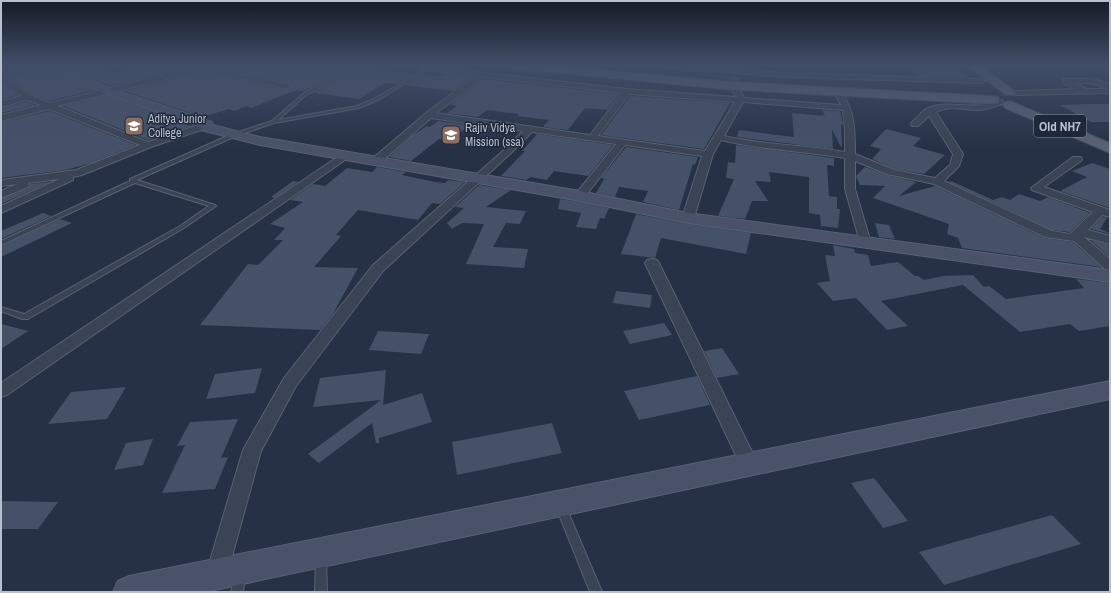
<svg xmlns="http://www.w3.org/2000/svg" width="1111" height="593" font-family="'Archivo Narrow',sans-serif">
	<rect width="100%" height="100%" fill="#263145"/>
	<!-- building -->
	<path fill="#455167" d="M14 65H38L1 72V67Z
		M55 65H98L115 73 151 65H196L110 86Z
		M254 65H295L296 71 311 65H339L354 67 304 91 297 90 251 108 247 106 234 111 229 109 202 117 124 91 203 72 287 90 292 87 290 84 238 72 252 68Z
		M907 65H950L969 77 918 76Z
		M363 68 414 74 396 84 385 83 359 99 314 93Z
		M43 70 94 90 50 101 31 94 11 79Z
		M445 74 471 77 453 91 405 85 422 75 440 77Z
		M484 79 619 94 607 110 585 108 568 130 543 127 549 120 517 116 519 114 487 110 478 117 447 113 457 106 450 104Z
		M1 82 18 95 1 99Z
		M107 95 192 126 148 140 63 106Z
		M630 96 730 103 704 149 601 135Z
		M26 102 36 105 1 113V108Z
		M1087 104H1110V122H1091L1060 105Z
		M822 110 840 111 843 125 841 124 842 149 832 129 833 149 737 137 739 130 794 137 792 113 825 116Z
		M49 111 136 145 91 163 66 170 1 178V122Z
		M438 121 469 125 451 141 439 139 411 161 389 157 412 136 427 126 430 127Z
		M886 129 921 138 913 146 945 155 924 174 894 169 872 159 881 149 870 146Z
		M537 134 613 145 588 176 554 171 547 180 531 177 526 180 501 176 525 151H522Z
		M736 145 834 158V166L827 165 829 196 837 197V209H840L838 228 821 226 820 215 809 213V177L769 172 771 182 755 181 768 201H752L745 219 718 216 734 179 726 178 728 162 735 163Z
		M626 147 698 157 695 165 693 164 679 210 643 202 648 191 619 187 615 197 596 193 604 179 601 178Z
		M1092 163 1110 169V208L1060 191 1087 177 1072 171Z
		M377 167 406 172 402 175 435 182 445 183 448 180 465 182 440 204 432 203 418 220 358 210 336 235 341 236 314 267 358 268 333 314 320 330 200 325 248 264 258 265 283 240H274L285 228 270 224 303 202 290 200 313 184 325 186 347 168 372 172Z
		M865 167 887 175 916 182 899 196 935 186 1044 238 1073 242 1101 267 962 248 958 238 947 234 949 224 873 198 885 186 860 185 856 176Z
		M293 181 298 182 275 198 271 197Z
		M951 181 993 200 1002 197 1010 200 1019 194 1040 201 1048 197 1090 213 1070 232 1052 230 949 182Z
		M50 182 1 204V199L29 188 30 184Z
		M479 185 511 190 486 207 526 211 520 224 506 223 493 247 528 249 524 268 466 264 484 224 462 223 452 229 447 223 464 208 455 207Z
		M560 199 580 202 609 208 604 219 600 218 596 229 576 227 581 213 558 209Z
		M43 213 51 216 1 239V231Z
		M636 214 688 224 751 233 746 254 661 238 655 258 621 254Z
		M1102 217 1107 218 1100 229 1110 233V234L1091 229Z
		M60 219 72 223 1 257V246Z
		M875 223 889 225 895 239 879 237Z
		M1090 240 1110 245V257Z
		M833 245 854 249 855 253 868 255 871 266 898 262 915 276H918L924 280 943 276 973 275 984 287 989 286 1006 299 1084 288 1076 279 1110 283V326L1079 331 1070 324 1020 332 963 285 881 301 908 326 887 330 856 298 833 301 817 283 830 281 825 255 835 256Z
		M616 291 652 295 650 308 613 303Z
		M664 323 672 335 630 344 623 331Z
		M1 324 28 331 1 349Z
		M378 331 429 334 421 354 369 350Z
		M722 348 739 374 717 378 704 351Z
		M262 368 255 393 206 399 215 374Z
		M386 370 383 405 422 393 432 422 379 438V443H376L372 423 319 463 308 454 381 400 313 407 320 378Z
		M697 376 710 405 639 420 624 391Z
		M126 387 107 419 48 424 71 392Z
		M238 419 221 458 228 457 215 489 162 493 185 445 177 446 190 422Z
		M552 423 562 453 457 475 452 442Z
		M153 439 143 465 114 470 126 443Z
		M874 478 908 521 883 528 851 483Z
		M1 501 58 502 38 529H1Z
		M1052 515 1081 544 944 585 919 552Z"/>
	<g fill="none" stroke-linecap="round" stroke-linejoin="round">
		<!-- lane casing -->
		<g stroke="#596172" stroke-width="2">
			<path id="lane" d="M361 65H365L306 95 278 120 357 106 376 98 425 69 408 66 406 65 427 67 431 65H435L378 100 359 108 274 123 236 136 137 180 215 205 216 206 184 228 28 319H22L1 311V307L24 314 180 226 209 206 135 183 3 244 1 245V241L130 181V179L232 134 272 121 304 93Z
				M561 503 565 504 566 507 602 592H590L556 507 557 504Z
				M321 553 325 554 326 558 327 592H315L316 558 317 554Z
				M239 572 243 573 245 577 243 592H231L235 573Z"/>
		</g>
		<!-- street casing -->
		<g stroke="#596172" stroke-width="2">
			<path id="street" d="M44 65 51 66 8 78 30 95 50 103 201 65H216L212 67C226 70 238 65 252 65V67L231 72 290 85 291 87 287 89 203 70 58 106 148 142 204 123H210L211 125 210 127 151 147 82 175 73 177V180L1 213V206L59 179 28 183 29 185 28 187 1 198V191L17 184 1 186V180L76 170 140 145 49 109 1 121V115L41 105 26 100 1 107V101L21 96 1 80V74Z
				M592 65H600L593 70 589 68Z
				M653 65H680L785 73 981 79 985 81 981 83 785 77 657 67Z
				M425 66 627 89 736 97 730 86V79L734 77 738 79V86L744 98 841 105 834 92 838 90H841C855 113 855 128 855 154L894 170 935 178 950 165 953 154 929 116 918 126H912L911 124 912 122C917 118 923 110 928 108 945 101 963 107 981 105 988 104 995 99 1002 100L1003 102 1002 104C994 107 986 110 977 110 963 110 949 105 936 112L963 154 959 166 944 181 1052 231 1070 234 1093 212 1032 190 1031 188 1073 157H1081L1082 159 1081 161 1044 187 1110 210V217L1102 215 1088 230 1110 236V244L1084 237 1110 259V270L1105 269 1074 241 1045 237 934 184 887 174 855 161V189L871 243 869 246H861L845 189V158C804 151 762 150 721 140L713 154 694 218 692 220H684L682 218 702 156 625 145 584 198 580 199 574 196 616 144 532 132 510 154 383 271 296 386 261 451 225 582 217 585 209 582 206 574 243 450 284 378 373 265 504 150 523 131 431 118 380 163H372L371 161 372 159 426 113 475 76 428 70H425ZM484 77 622 93 590 135 436 113ZM629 94 735 102 705 151 598 136ZM743 102 843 110 845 129V152C805 145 764 145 724 136Z
				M1063 79H1093L1110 84V93L1017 95 1013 93 1017 91 1075 89 1063 83ZM1075 83H1092L1107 89H1086Z
				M345 153 350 156 348 158 7 395 1 397V383L342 154Z
				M652 259 657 260 659 263 758 464 756 470 749 472 742 470 740 464 645 263 647 260Z"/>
		</g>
		<!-- secondary casing -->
		<g stroke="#596172" stroke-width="2">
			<path id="secondary" d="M39 65H52L112 89 212 122 213 125 260 137 580 191 688 213 1110 270V282L688 223 580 201 260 145 201 130 200 127 104 93 40 67Z
				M1110 381V399L205 592H113L118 581 129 576Z"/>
		</g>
		<!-- primary casing -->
		<g stroke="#444c5e" stroke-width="2">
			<path id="primary" d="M504 65H543L734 82 993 96 998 97 999 100 998 103 993 104 734 90 510 68 506 67Z
				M967 65H980L1016 92 1014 95H1006Z
				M1010 101 1110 143V153L1005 108 1003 105 1005 102Z"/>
		</g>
		<!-- lane -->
		<use href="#lane" fill="#3b4454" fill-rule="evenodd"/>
		<!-- street -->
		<use href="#street" fill="#3b4454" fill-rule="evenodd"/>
		<!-- secondary -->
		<use href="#secondary" fill="#495268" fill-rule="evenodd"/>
		<!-- primary -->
		<use href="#primary" fill="#596274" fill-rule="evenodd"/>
	</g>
	<!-- sky -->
	<linearGradient id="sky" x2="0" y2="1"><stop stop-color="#151b26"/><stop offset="0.44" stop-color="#414e68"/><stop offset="1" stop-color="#414e68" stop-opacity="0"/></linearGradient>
	<rect width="1111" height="148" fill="url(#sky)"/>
	<!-- icons -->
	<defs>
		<g id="university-square" transform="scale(1)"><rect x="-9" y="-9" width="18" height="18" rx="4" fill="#8d6e63" stroke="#1f283a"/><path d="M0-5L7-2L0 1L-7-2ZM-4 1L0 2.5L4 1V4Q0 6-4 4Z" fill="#fff"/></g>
		<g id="school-square" transform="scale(1)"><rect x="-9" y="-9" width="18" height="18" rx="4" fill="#8d6e63" stroke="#1f283a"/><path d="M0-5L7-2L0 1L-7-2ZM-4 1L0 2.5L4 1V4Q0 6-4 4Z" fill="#fff"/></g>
	</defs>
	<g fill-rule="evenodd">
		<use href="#university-square" x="134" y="126"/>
		<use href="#school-square" x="451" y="135"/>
	</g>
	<g text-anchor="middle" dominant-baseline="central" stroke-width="3" stroke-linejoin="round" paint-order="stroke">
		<!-- far-poi labels -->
		<g font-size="12" fill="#b8bfce" stroke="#1f283a" text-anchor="start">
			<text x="148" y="119">Aditya Junior<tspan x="148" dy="14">College</tspan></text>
			<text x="465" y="128">Rajiv Vidya<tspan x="465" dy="14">Mission (ssa)</tspan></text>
		</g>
		<!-- shield labels -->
		<rect fill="#1f283a" stroke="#8a92a2" stroke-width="1" x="1034" y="115" width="52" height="22" rx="3"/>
		<g font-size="13" font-weight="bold" fill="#b8bfce">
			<text x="1060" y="126">Old NH7</text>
		</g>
	</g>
	<!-- border -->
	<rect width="1111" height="593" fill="none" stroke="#b8bfce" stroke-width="4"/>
</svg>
